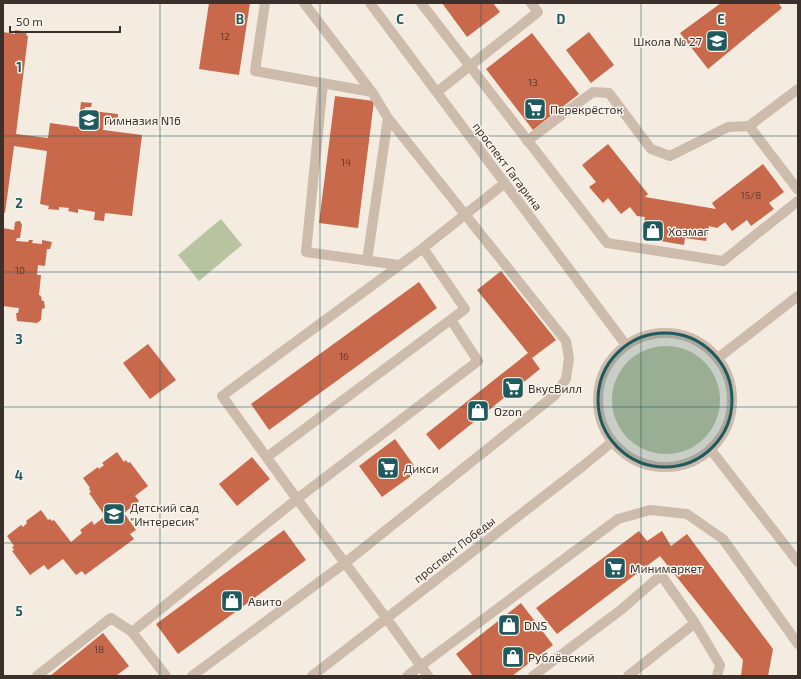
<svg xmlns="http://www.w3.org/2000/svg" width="801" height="679" font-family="'Exo 2',sans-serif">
	<rect width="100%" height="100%" fill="#f4ebe1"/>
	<!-- green -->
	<path fill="#b8c4a0" d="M221 219 242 245 199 281 178 255Z
		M612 400a54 54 0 1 1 108 0a54 54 0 1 1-108 0Z"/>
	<!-- building -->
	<path fill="#c8694b" d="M209 3H250L239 75 199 69Z
		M442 3H493L500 12 467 37Z
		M721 3H778L782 8 708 69 680 33Z
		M15 30 27 32 26 35 28 36 16 134 48 138 50 123 78 127 81 102 92 103 91 107H85L84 110 118 114 117 125 104 123 103 130 142 135 132 216 105 213 104 221 94 220 95 212 78 209V213L68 211 69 208 59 207V210L48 209 49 206 40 204 47 151 14 146 5 213 3 212V32L15 34Z
		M589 32 614 65 591 83 566 50Z
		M532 33 579 94 533 130 486 69Z
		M335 96 374 101 358 228 319 223Z
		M608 144 648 194 645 197 716 209 712 203 763 164 784 192 769 203 774 209 751 226 747 220 732 231 725 222 717 228 709 226 706 241 685 238 684 245 661 241 662 234 643 230 645 217 637 216 630 207 621 214 608 198 603 203 589 187 596 182 582 165Z
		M18 221H20L22 225 20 238H17L16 241 28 242 29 240H33L32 243 42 244V240L52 242 50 249H47L45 266 38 265 37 275H41L39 295 41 296 42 301H44L45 308 42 309 41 320 37 323 17 321 16 313H18L19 308 3 306V228L14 230 15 222Z
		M501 271 556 340 532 358 540 369 439 450 426 434 528 353 477 290Z
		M419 282 437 308 269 430 251 404Z
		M148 344 176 380 150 399 123 363Z
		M395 439 418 471 382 497 359 466Z
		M117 452 124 462 126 460 128 463 130 462 148 486 135 496 139 501 124 513 136 530 130 534 134 539 85 575 82 571 76 575 63 559 48 570 44 565 30 575 12 551 14 550 12 547 14 546 7 536 21 525 23 527 27 523 26 521 41 510 48 520 50 519 52 521 54 520 71 542 82 533 80 530 92 521 94 525 105 516 89 493 91 492 89 489 90 488 83 478 98 467 99 469 104 465 102 463Z
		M252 457 270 479 237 506 219 484Z
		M284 530 306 560 178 654 156 624Z
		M639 531 647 541 662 531 671 546 687 534 773 649 768 676H741L743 660 660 556 557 634 536 608Z
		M521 603 553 645 512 676H473L456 654Z
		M103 633 129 666 116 676H50Z"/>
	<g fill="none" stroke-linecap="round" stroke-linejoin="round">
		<!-- minor -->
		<path stroke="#cdbbac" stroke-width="10" d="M265 3 255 71 372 92
			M370 3 626 345
			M421 3 607 243 723 261 798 201
			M323 83 306 252 399 265
			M798 89 749 126 798 190
			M437 92 538 12 531 3
			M527 141 593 92 609 93 651 149 670 156 728 127 749 126
			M423 248 505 183
			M367 261 388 118
			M598 400a67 67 0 1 1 134 0a67 67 0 1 1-134 0Z
			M718 358 798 296
			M711 450 798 562
			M695 623 720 665 717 676
			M132 632 166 676
			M37 676 111 618 132 632 297 499 222 396 423 248 465 309 267 457
			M192 676 345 563 555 395 566 379 569 358 566 341 388 118 372 92 304 3
			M312 676 583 466 612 442
			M407 676 618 519 650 510 687 514 723 539 798 644
			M428 676 387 619 297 499 478 361 451 320
			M533 676 622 609 661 575 695 623 628 676"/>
	</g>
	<!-- marked area -->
	<path fill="#1f5a5e" fill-opacity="0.2" stroke="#1f5a5e" stroke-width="3" stroke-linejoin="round" d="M598 400a67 67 0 1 1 134 0a67 67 0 1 1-134 0Z"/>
	<!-- grid -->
	<path fill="none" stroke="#1f5a5e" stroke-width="1" stroke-opacity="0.55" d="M160 3V676M320 3V676M481 3V676M641 3V676M3 136H798M3 272H798M3 407H798M3 543H798"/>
	<!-- icons -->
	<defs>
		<g id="school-square" transform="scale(1.15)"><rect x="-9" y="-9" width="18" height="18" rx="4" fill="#1f5a5e" stroke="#fbf5ee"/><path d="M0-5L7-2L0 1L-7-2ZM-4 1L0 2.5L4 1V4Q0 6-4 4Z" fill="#fff"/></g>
		<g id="supermarket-square" transform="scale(1.15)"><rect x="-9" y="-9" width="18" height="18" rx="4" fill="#1f5a5e" stroke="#fbf5ee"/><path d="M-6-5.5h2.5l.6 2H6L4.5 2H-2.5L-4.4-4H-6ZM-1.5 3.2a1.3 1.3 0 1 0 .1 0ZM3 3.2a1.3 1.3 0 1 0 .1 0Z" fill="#fff"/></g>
		<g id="shop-square" transform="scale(1.15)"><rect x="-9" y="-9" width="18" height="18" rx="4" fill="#1f5a5e" stroke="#fbf5ee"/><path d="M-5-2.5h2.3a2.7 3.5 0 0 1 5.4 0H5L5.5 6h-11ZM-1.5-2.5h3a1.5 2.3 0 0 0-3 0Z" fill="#fff"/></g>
	</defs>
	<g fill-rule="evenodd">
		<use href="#school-square" x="717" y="41"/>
		<use href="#supermarket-square" x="535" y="109"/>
		<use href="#school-square" x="89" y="120"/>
		<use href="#shop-square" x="653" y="231"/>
		<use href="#supermarket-square" x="513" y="388"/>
		<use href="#shop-square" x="478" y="411"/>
		<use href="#supermarket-square" x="388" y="468"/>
		<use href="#school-square" x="114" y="514"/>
		<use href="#supermarket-square" x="615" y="568"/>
		<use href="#shop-square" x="232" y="601"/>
		<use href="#shop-square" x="509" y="625"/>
		<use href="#shop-square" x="513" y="657"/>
	</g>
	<g text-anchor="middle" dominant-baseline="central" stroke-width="3" stroke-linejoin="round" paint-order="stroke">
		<!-- number labels -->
		<g font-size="10" fill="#5e3e33">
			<text x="225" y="36">12</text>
			<text x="533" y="82">13</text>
			<text x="346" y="162">14</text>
			<text x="751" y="195">15/8</text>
			<text x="20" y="270">10</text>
			<text x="344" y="356">16</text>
			<text x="99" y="649">18</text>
		</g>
		<!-- poi labels -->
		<g font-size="12" fill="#3b302b" stroke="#fbf5ee" text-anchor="start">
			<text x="702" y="41" text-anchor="end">Школа № 27</text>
			<text x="550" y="109">Перекрёсток</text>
			<text x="104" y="120">Гимназия N16</text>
			<text x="668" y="231">Хозмаг</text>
			<text x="528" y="388">ВкусВилл</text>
			<text x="494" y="411">Ozon</text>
			<text x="404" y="468">Дикси</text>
			<text x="130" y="507">Детский сад<tspan x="130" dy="14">"Интересик"</tspan></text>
			<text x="630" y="568">Минимаркет</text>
			<text x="248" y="601">Авито</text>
			<text x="524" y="625">DNS</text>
			<text x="528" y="657">Рублёвский</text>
		</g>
		<!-- street labels -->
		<g font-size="12" fill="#3b302b" stroke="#fbf5ee">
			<text transform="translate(508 166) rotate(53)">проспект Гагарина</text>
			<text transform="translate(454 549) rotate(-38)">проспект Победы</text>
		</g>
	</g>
	<g font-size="13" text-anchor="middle" font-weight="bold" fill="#1f5a5e" stroke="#fbf5ee" stroke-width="3" stroke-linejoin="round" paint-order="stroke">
		<text x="240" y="24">B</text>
		<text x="400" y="24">C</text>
		<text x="561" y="24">D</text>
		<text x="721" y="24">E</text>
		<text x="19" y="72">1</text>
		<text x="19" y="208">2</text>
		<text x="19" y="344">3</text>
		<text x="19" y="480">4</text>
		<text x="19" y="616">5</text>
	</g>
	<!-- border -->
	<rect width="801" height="679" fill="none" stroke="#3b302b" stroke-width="8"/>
	<!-- scale -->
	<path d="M10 26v6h110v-6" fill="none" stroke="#3b302b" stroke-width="2"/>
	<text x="16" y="26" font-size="12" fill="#3b302b" stroke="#fbf5ee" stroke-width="3" paint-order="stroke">50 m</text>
</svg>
